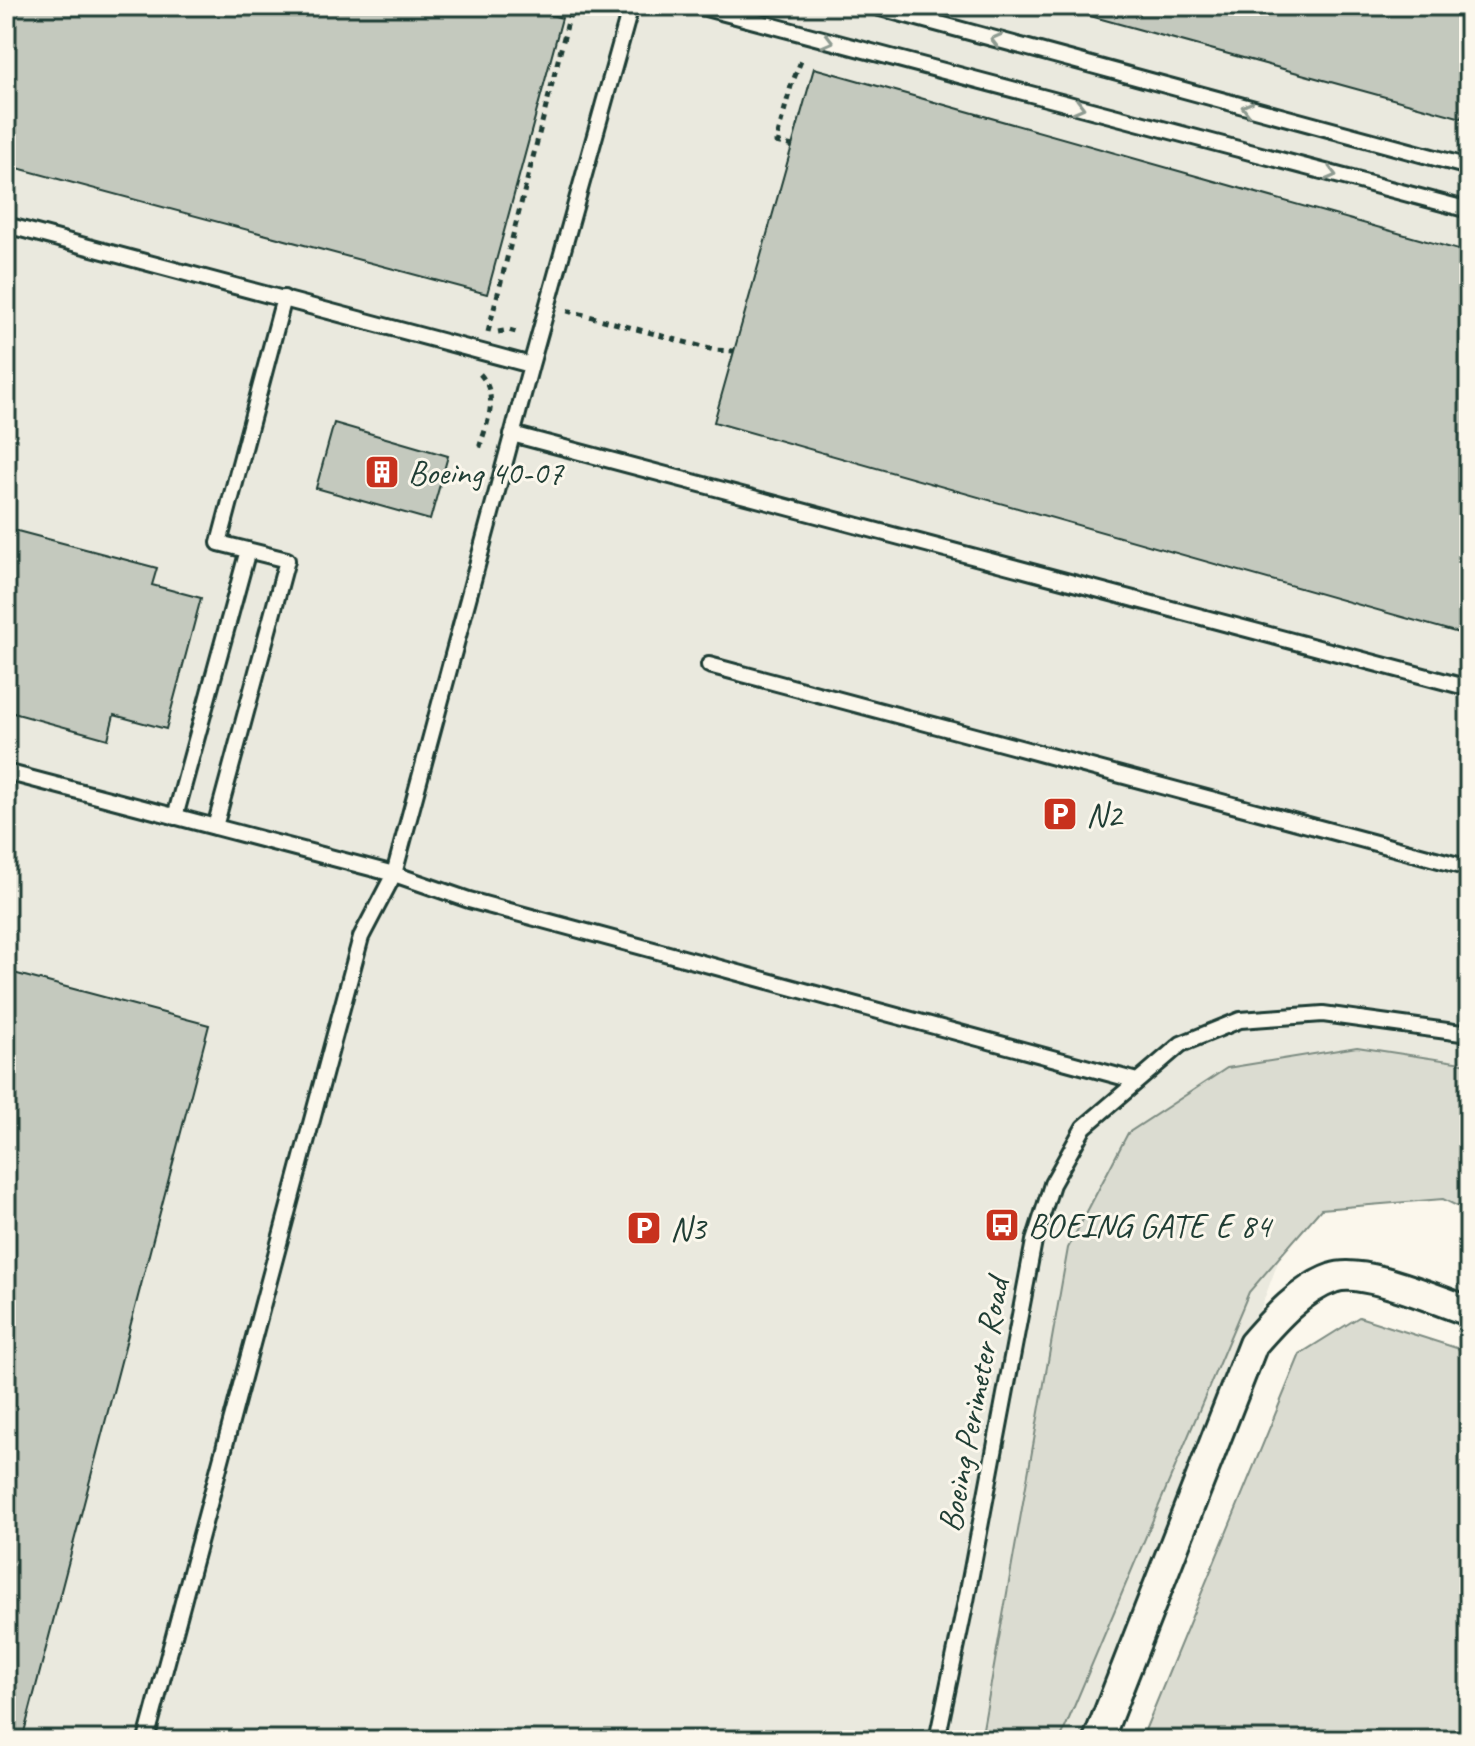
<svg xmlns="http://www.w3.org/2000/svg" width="1475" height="1746" font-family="Caveat,sans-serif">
	<rect width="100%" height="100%" fill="#fbf7ec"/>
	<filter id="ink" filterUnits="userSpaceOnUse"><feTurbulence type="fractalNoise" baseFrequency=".0125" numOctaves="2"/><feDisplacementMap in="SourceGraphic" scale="16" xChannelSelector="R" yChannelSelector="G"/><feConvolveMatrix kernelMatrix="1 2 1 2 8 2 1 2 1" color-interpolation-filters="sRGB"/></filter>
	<g filter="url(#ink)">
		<!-- built -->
		<path fill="#eae9de" d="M6 6H1469V1064L1357 1047 1102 1740H6Z"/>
		<!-- green -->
		<path fill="#dbdcd1" stroke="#7d8c82" stroke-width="2" d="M1357 1047 1469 1064V1212L1443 1199 1321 1209 1249 1292 1060 1740H981L1068 1248 1128 1133 1227 1068Z
			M1359 1317 1469 1352V1740H1141L1300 1354Z"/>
		<!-- building -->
		<path fill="#c4c9be" stroke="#1f3d34" stroke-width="2" d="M6 6H518L562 18 487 294 6 165Z
			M1054 6H1469V120Z
			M814 68 1469 253V636L714 422Z
			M334 423 448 456 430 520 316 488Z
			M6 528 157 568 152 585 201 598 166 729 114 715 108 739 6 711Z
			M6 971 209 1025 22 1740H6Z"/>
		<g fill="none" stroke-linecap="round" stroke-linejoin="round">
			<!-- service casing -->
			<g stroke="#1f3d34" stroke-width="20">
				<path id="service" d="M698 6 1469 210
					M873 6 1469 167
					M6 225 531 365
					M512 434 1469 688
					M709 665 1469 868
					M6 772 394 874 469 900 1137 1081
					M175 817 248 550
					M215 827 287 560 219 543 284 298
					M146 1740 361 937 394 874 531 365 631 6
					M937 1740 966 1601 1034 1241 1052 1184 1084 1127 1181 1044 1240 1020 1323 1014 1469 1034"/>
			</g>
			<!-- minor casing -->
			<g stroke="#1f3d34" stroke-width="34">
				<path id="minor" d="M1098 1740 1253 1344C1274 1320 1301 1289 1333 1278 1362 1267 1438 1301 1469 1311"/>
			</g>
			<!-- path -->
			<path stroke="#1f3d34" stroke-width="5" stroke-dasharray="6 6" stroke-linecap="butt" d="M793 146 776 142 791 86 803 56
				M569 314 570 311 714 350 734 351
				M488 332 572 6
				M498 332 509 330 519 333
				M480 374C499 395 488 422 480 445L486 447"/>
			<!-- service -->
			<use href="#service" stroke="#fbf7ec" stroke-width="14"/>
			<!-- minor -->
			<use href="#minor" stroke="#fbf7ec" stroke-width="28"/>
		</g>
		<!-- one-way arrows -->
		<defs><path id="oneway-chevron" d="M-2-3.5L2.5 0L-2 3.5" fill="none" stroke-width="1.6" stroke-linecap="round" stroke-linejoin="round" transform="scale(2)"/></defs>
		<g stroke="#8d9a90">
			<use href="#oneway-chevron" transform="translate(996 40) rotate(-165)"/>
			<use href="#oneway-chevron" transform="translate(828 41) rotate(15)"/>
			<use href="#oneway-chevron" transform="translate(1079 107) rotate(15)"/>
			<use href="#oneway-chevron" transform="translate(1247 108) rotate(-165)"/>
			<use href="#oneway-chevron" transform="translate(1331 174) rotate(15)"/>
		</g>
	</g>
	<!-- icons -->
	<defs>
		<g id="building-square" transform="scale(1.8)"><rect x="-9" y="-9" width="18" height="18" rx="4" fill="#c8321e" stroke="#fbf7ec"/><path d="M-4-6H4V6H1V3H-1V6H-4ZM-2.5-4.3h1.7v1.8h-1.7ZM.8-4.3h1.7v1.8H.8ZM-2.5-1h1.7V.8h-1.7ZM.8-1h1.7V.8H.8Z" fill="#fff"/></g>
		<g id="parking-square" transform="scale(1.8)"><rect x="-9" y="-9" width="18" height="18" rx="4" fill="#c8321e" stroke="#fbf7ec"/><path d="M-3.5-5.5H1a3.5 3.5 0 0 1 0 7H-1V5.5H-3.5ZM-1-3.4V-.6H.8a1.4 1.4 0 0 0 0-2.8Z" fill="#fff"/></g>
		<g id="bus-square" transform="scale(1.8)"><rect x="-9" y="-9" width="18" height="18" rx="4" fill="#c8321e" stroke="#fbf7ec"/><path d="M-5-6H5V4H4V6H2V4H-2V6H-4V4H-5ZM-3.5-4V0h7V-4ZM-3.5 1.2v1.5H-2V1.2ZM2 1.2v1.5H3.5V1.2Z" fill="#fff"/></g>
	</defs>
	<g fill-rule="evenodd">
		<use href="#building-square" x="382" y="472"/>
		<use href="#parking-square" x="1060" y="814"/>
		<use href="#bus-square" x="1002" y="1225"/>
		<use href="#parking-square" x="644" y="1228"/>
	</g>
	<g text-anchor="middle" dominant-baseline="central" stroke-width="6" stroke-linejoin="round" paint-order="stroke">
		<!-- poi labels -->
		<g font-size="34" fill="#1f3d34" stroke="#fbf7ec" text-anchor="start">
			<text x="408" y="472">Boeing 40-07</text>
			<text x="1086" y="814">N2</text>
			<text x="1028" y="1225">BOEING GATE E 84</text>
			<text x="670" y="1228">N3</text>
		</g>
		<!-- street labels -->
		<g font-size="34" fill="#1f3d34" stroke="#fbf7ec">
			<text transform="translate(973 1405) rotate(-79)">Boeing Perimeter Road</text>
		</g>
	</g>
	<!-- margin -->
	<rect width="1475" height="1746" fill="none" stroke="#fbf7ec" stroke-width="32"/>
	<rect x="16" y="16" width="1443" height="1714" fill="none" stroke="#1f3d34" stroke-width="3" filter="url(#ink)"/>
</svg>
